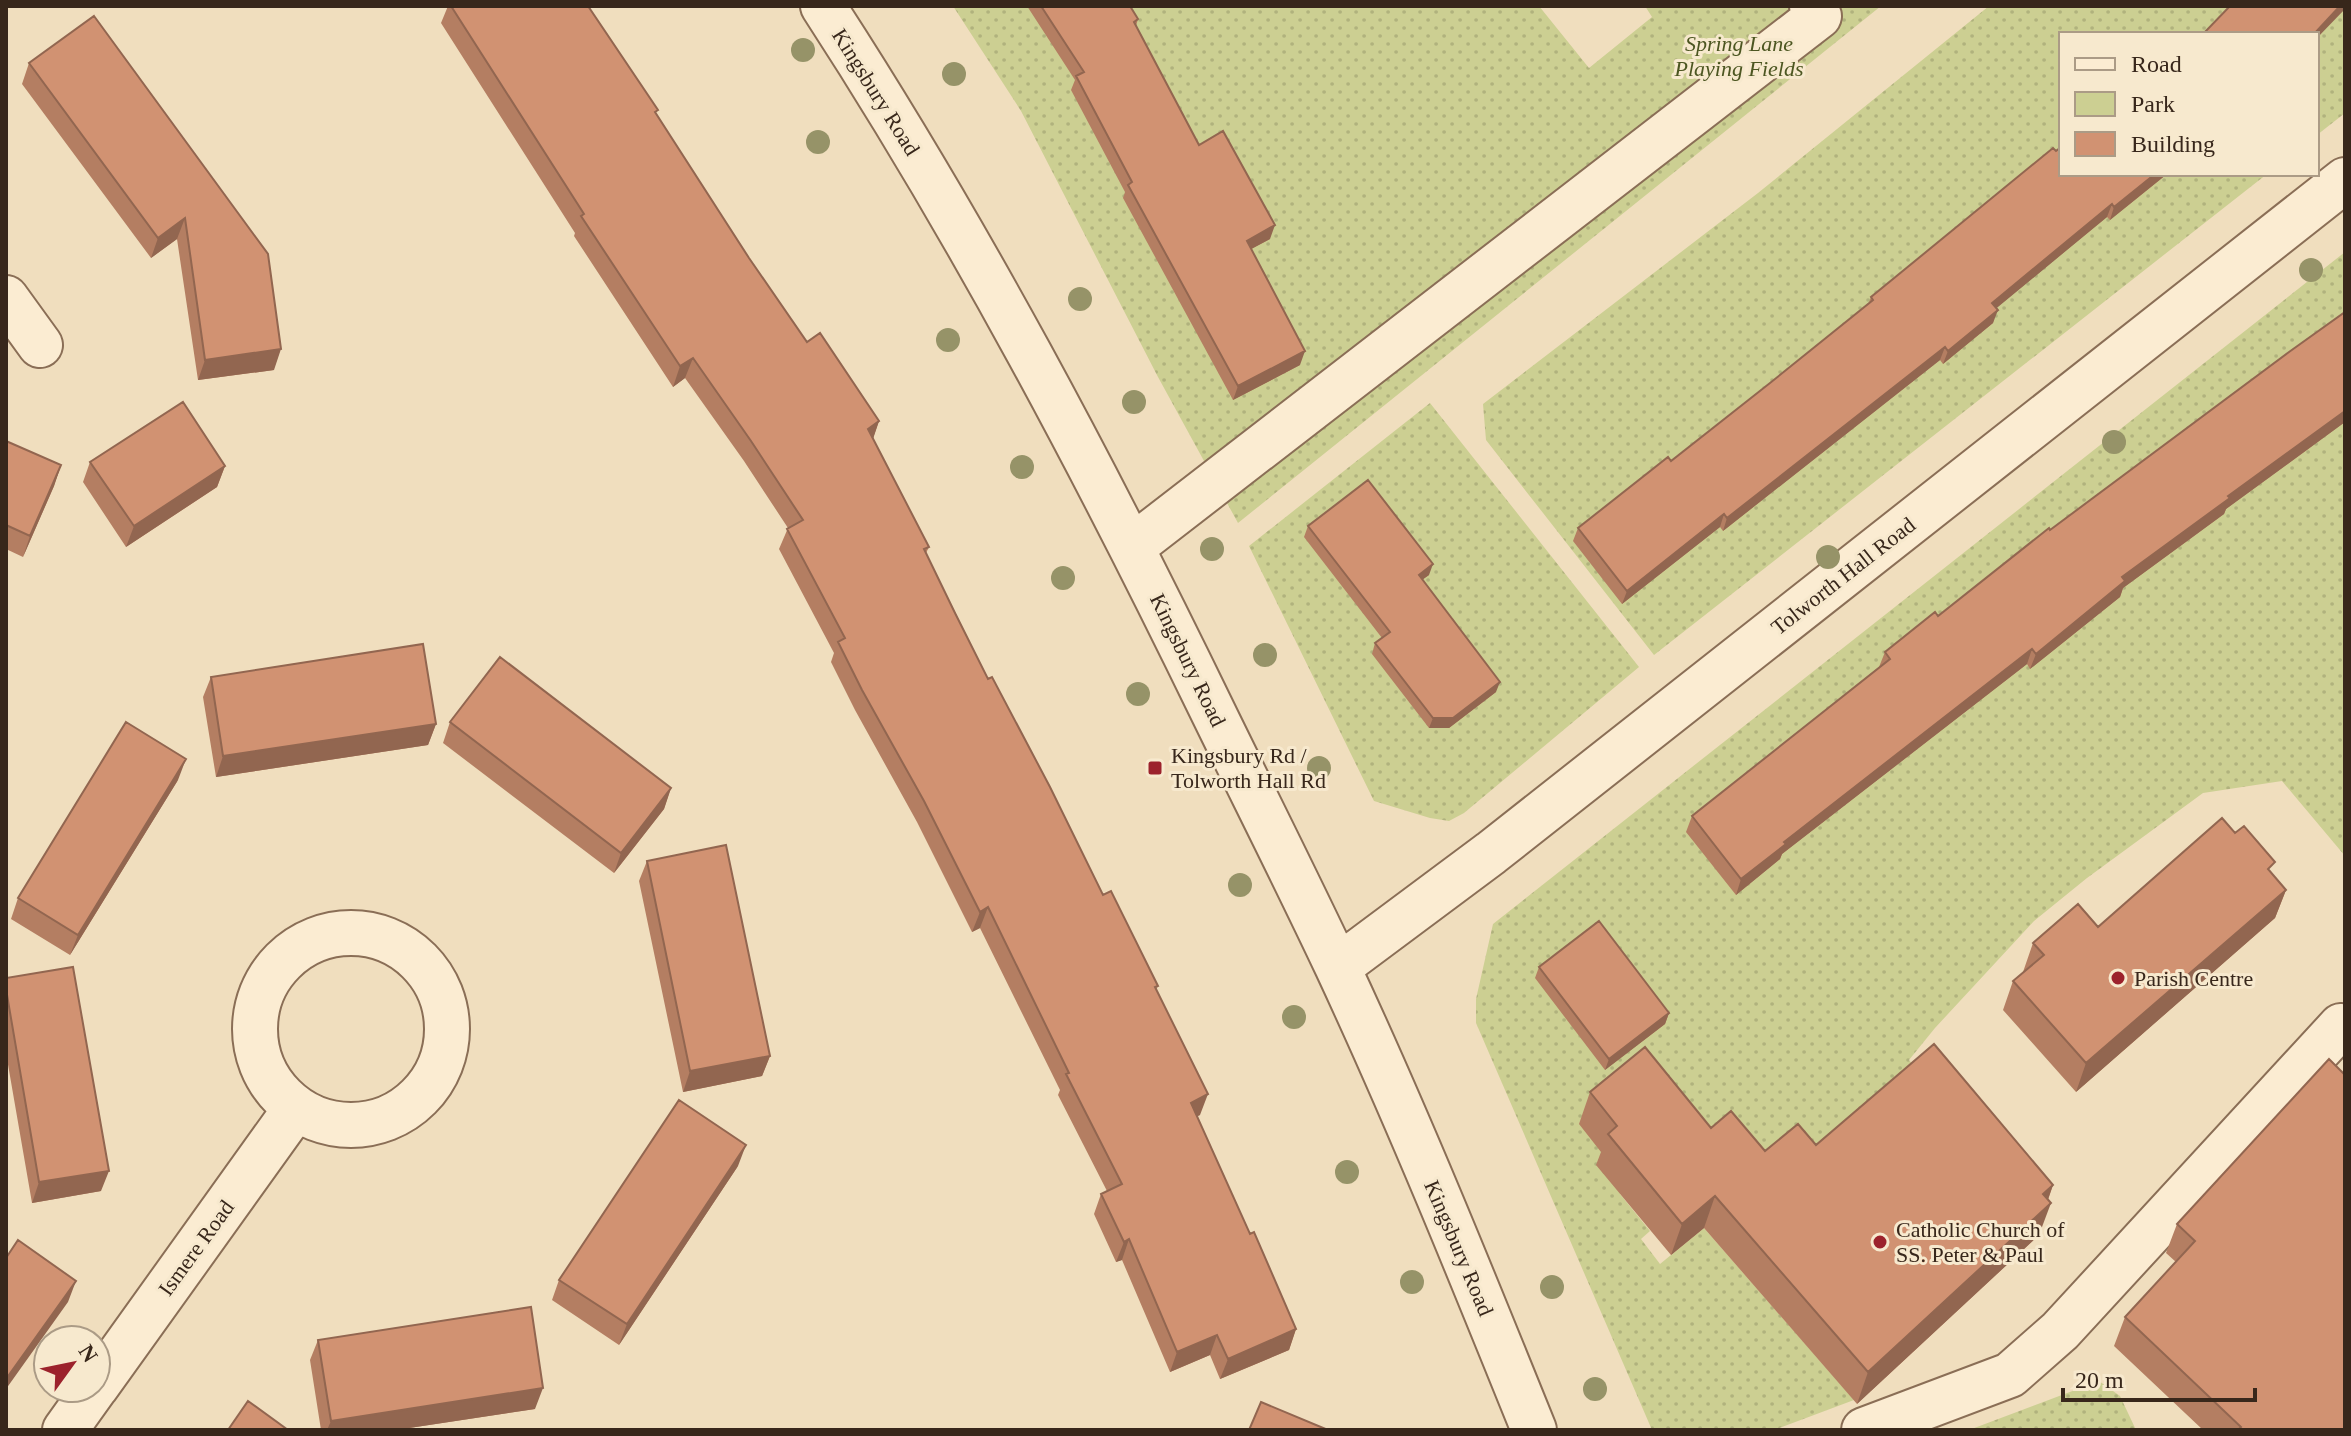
<svg xmlns="http://www.w3.org/2000/svg" width="2351" height="1436" font-family="'Times New Roman',serif">
	<defs>
		<pattern id="green-dots" width="8" height="8" patternUnits="userSpaceOnUse" patternTransform="scale(2)"><rect width="8" height="8" fill="#cccf92"/><path d="M2 2h.1M6 6h.1" fill="none" stroke="#b0b27d" stroke-width="1.8" stroke-linecap="round"/></pattern>
	</defs>
	<rect width="100%" height="100%" fill="#f0debe"/>
	<!-- green -->
	<path fill="url(#green-dots)" d="M953 6H1539L1589 68 1652 17 1645 6H1881L1238 523 1158 377 1021 111Z
		M1989 6H2345V113L2317 135V34H2061V174H2267L1654 655 1486 440 1483 404 1758 193Z
		M2345 252V856L2282 781 2203 793 2087 878 2034 921 1935 1028 1909 1060 1922 1076 1817 1166 1620 1194 1650 1231 1641 1239 1660 1264 1704 1228 1854 1400 1774 1430H1652L1476 1023V999L1493 924Z
		M1430 403 1639 667 1464 813 1449 821 1430 818 1374 801 1249 546Z
		M2099 1381 2120 1396 2136 1430H1969Z"/>
	<g fill="none" stroke-linecap="round" stroke-linejoin="round">
		<!-- minor casing -->
		<g stroke="#8a6e56" stroke-width="48">
			<path id="minor" d="M823 6C970 232 1096 471 1214 714 1255 798 1297 881 1337 966 1408 1118 1471 1274 1534 1430
				M6 298 40 345
				M1132 547 1819 16 1812 6
				M255 1029a96 96 0 1 1 192 0a96 96 0 1 1-192 0Z
				M1338 967 1491 853 2345 180
				M96 1387 296 1108
				M65 1430 95 1388
				M1864 1430 2010 1375 2060 1331 2341 1026"/>
		</g>
		<!-- minor -->
		<use href="#minor" stroke="#fbecd2" stroke-width="44"/>
	</g>
	<!-- trees -->
	<g fill="#969368">
		<circle cx="803" cy="50" r="12"/>
		<circle cx="954" cy="74" r="12"/>
		<circle cx="818" cy="142" r="12"/>
		<circle cx="2311" cy="270" r="12"/>
		<circle cx="1080" cy="299" r="12"/>
		<circle cx="948" cy="340" r="12"/>
		<circle cx="1134" cy="402" r="12"/>
		<circle cx="2114" cy="442" r="12"/>
		<circle cx="1022" cy="467" r="12"/>
		<circle cx="1212" cy="549" r="12"/>
		<circle cx="1828" cy="557" r="12"/>
		<circle cx="1063" cy="578" r="12"/>
		<circle cx="1265" cy="655" r="12"/>
		<circle cx="1138" cy="694" r="12"/>
		<circle cx="1319" cy="768" r="12"/>
		<circle cx="1240" cy="885" r="12"/>
		<circle cx="1294" cy="1017" r="12"/>
		<circle cx="1347" cy="1172" r="12"/>
		<circle cx="1412" cy="1282" r="12"/>
		<circle cx="1552" cy="1287" r="12"/>
		<circle cx="1595" cy="1389" r="12"/>
	</g>
	<!-- wall -->
	<path fill="#b47e62" d="M448 6H591L590 10 656 114 749 258 807 342 879 421 873 438 929 547 926 553 988 679 1103 895 1158 986 1156 990 1200 1115 1197 1116 1250 1234 1296 1329 1289 1350 1220 1379 1210 1355 1170 1372 1122 1260 1116 1262 1094 1214 1101 1194 1107 1191 1058 1095 1060 1090 980 928 972 932 917 822 855 710 831 662 834 653 779 549 788 528 744 461 685 378 673 387 574 236 575 233 441 23Z
		M1027 6H1130L1138 19 1136 26 1199 145 1270 239 1251 249 1300 365 1233 400 1123 198 1125 192 1071 90 1075 80Z
		M94 16 274 370 198 380 177 239 151 258 22 84 29 63Z
		M2056 151 2061 174H2167L2110 220 2107 217 1996 308 1993 323 1943 364 1940 360 1723 531 1720 527 1622 604 1573 541 1578 528 1671 461 1868 305 1871 297Z
		M2345 312V422L2226 509 2224 514 2123 588 2120 597 2030 669 2027 664 1782 854 1780 859 1736 895 1686 832 1692 816 1879 667 1885 652 1938 616 2050 530Z
		M6 441 61 465 54 486 23 557 6 549Z
		M90 462 225 466 217 487 126 547 83 482Z
		M1308 526 1429 575 1423 579 1496 692 1449 728H1429L1372 654 1375 643 1382 638 1304 537Z
		M211 677 436 724 428 745 216 777 203 697Z
		M450 722 671 788 664 809 614 873 443 743Z
		M178 780 70 955 11 919 18 898Z
		M647 861 770 1056 762 1076 683 1092 639 881Z
		M2271 873 2286 890 2275 918 2076 1092 2003 1010 2013 981 2023 972 2033 943 2098 927Z
		M1539 967 1669 1013 1665 1024 1605 1070 1535 978Z
		M6 978 101 1191 32 1203 6 1053Z
		M2329 1059 2345 1430H2203L2114 1346 2125 1317 2176 1262 2166 1253 2177 1224Z
		M1590 1092 1711 1128 1765 1151 1816 1145 2053 1185 2048 1200 2039 1235 1857 1404 1704 1228 1671 1255 1596 1165 1601 1152 1579 1124Z
		M738 1166 619 1345 552 1300 559 1280Z
		M318 1340 535 1409 396 1430H321L310 1360Z"/>
	<!-- shaded-wall -->
	<path fill="#926650" d="M2340 6H2345V9L2317 38V34H2314Z
		M2155 174H2167L2110 220 2114 207Z
		M2112 204 2107 217 1987 316 1992 303Z
		M185 218 177 239 151 258 158 238Z
		M1275 225 1270 239 1242 254 1247 241Z
		M1998 310 1993 323 1943 364 1948 351Z
		M1945 347 1940 360 1723 531 1727 518Z
		M281 349 274 370 198 380 205 360Z
		M1305 351 1300 365 1233 400 1238 386Z
		M693 358 685 378 673 387 680 366Z
		M2345 411V422L2226 509 2224 514 2123 588 2120 597 2030 669 2036 654 2122 577 2228 496Z
		M879 421 872 442 868 429Z
		M61 465 54 486 23 557 30 536Z
		M225 466 217 487 126 547 134 526Z
		M1724 514 1720 527 1622 604 1627 591Z
		M1433 564 1429 575 1415 585 1419 575Z
		M2032 649 2027 664 1782 854 1780 859 1736 895 1741 879 1784 842Z
		M1500 682 1496 692 1449 728H1429L1433 718Z
		M436 724 428 745 216 777 223 756Z
		M186 759 178 780 70 955 78 935Z
		M671 788 664 809 614 873 621 853Z
		M2286 890 2275 918 2076 1092 2086 1063Z
		M988 907 980 928 972 932 980 912Z
		M1669 1013 1665 1024 1605 1070 1609 1059Z
		M770 1056 762 1076 683 1092 690 1071Z
		M1208 1094 1200 1115 1183 1123 1191 1103Z
		M746 1145 738 1166 619 1345 627 1324Z
		M109 1171 101 1191 32 1203 39 1182Z
		M2053 1185 2044 1210 2051 1203 2039 1235 1857 1404 1868 1372Z
		M1715 1196 1704 1228 1671 1255 1682 1224Z
		M1129 1239 1122 1260 1116 1262 1124 1242Z
		M76 1281 68 1302 6 1389V1379Z
		M1296 1329 1289 1350 1220 1379 1228 1359Z
		M1217 1335 1210 1355 1170 1372 1177 1352Z
		M543 1388 535 1409 396 1430H327L331 1421Z"/>
	<!-- building -->
	<path fill="#d19272" stroke="#926650" stroke-width="2" d="M451 6H588L658 110 655 112 749 258 807 342 820 333 879 421 868 429 929 547 924 549 955 613 988 679 992 677 1050 787 1103 895 1111 891 1158 986 1155 987 1208 1094 1191 1103 1250 1234 1254 1232 1296 1329 1228 1359 1217 1335 1177 1352 1129 1239 1124 1242 1101 1194 1122 1184 1066 1074 1069 1073 988 907 980 912 924 801 862 690 838 642 845 638 787 529 803 520 751 441 693 358 680 366 581 216 584 214Z
		M1041 6H1130L1138 19 1134 22 1199 145 1223 131 1275 225 1247 241 1305 351 1238 386 1128 185 1132 182 1076 76 1084 72Z
		M2230 6H2340L2314 34H2203Z
		M94 16 268 254 281 349 205 360 185 218 158 238 29 63Z
		M2061 147V174H2155L2114 207 2112 204 1992 303 1998 310 1948 351 1945 347 1727 518 1724 514 1627 591 1578 528 1668 457 1671 461 1770 383 1873 300 1871 297 2053 148 2056 151Z
		M2345 312V411L2228 496 2230 498 2122 577 2125 581 2036 654 2032 649 1784 842 1786 844 1741 879 1692 816 1890 659 1885 652 1935 612 1938 616 2049 528 2050 530 2289 352Z
		M183 402 225 466 134 526 90 462Z
		M6 441 61 465 30 536 6 525Z
		M1368 480 1433 564 1419 575 1500 682 1453 718H1433L1375 643 1390 632 1308 526Z
		M423 644 436 724 223 756 211 677Z
		M500 657 671 788 621 853 450 722Z
		M126 722 186 759 78 935 18 898Z
		M2222 818 2235 833 2244 826 2275 862 2268 869 2286 890 2086 1063 2013 981 2044 955 2033 943 2078 904 2098 927Z
		M726 845 770 1056 690 1071 647 861Z
		M1599 921 1669 1013 1609 1059 1539 967Z
		M73 967 109 1171 39 1182 6 989V978Z
		M1934 1044 2053 1185 2043 1194 2051 1203 1868 1372 1715 1196 1682 1224 1608 1134 1617 1126 1590 1092 1645 1047 1711 1128 1731 1111 1765 1151 1798 1124 1816 1145Z
		M2329 1059 2345 1075V1430H2238L2241 1427 2125 1317 2195 1241 2177 1224Z
		M679 1100 746 1145 627 1324 559 1280Z
		M18 1240 76 1281 6 1379V1258Z
		M531 1307 543 1388 331 1421 318 1340Z
		M248 1401 288 1430H228Z
		M1261 1402 1328 1430H1249Z"/>
	<!-- markers -->
	<g fill="#9c222c" stroke="#f7e9ce" stroke-width="3">
		<rect x="1147" y="760" width="16" height="16" rx="4"/>
		<circle cx="2118" cy="978" r="8"/>
		<circle cx="1880" cy="1242" r="8"/>
	</g>
	<g text-anchor="middle" dominant-baseline="central" stroke-width="6" stroke-linejoin="round" paint-order="stroke">
		<!-- park labels -->
		<g font-size="22" font-style="italic" fill="#4c5621" stroke="#f7e9ce">
			<text x="1739" y="43">Spring Lane<tspan x="1739" dy="25">Playing Fields</tspan></text>
		</g>
		<!-- street labels -->
		<g font-size="22" fill="#38271b" stroke="#f7e9ce">
			<text transform="translate(876 92) rotate(58)">Kingsbury Road</text>
			<text transform="translate(1843 576) rotate(-38)">Tolworth Hall Road</text>
			<text transform="translate(1188 660) rotate(64)">Kingsbury Road</text>
			<text transform="translate(196 1248) rotate(-54)">Ismere Road</text>
			<text transform="translate(1459 1248) rotate(67)">Kingsbury Road</text>
		</g>
		<!-- poi labels -->
		<g font-size="22" fill="#38271b" stroke="#f7e9ce" text-anchor="start">
			<text x="1171" y="755">Kingsbury Rd /<tspan x="1171" dy="25">Tolworth Hall Rd</tspan></text>
			<text x="2134" y="978">Parish Centre</text>
			<text x="1896" y="1229">Catholic Church of<tspan x="1896" dy="25">SS. Peter &amp; Paul</tspan></text>
		</g>
	</g>
	<!-- border -->
	<rect width="2351" height="1436" fill="none" stroke="#38271b" stroke-width="16"/>
	<!-- legend -->
	<rect x="2059" y="32" width="260" height="144" fill="#f7e9ce" stroke="#ab9b86" stroke-width="2"/>
	<rect x="2075" y="58" width="40" height="12" fill="#fbecd2" stroke="#ab9b86" stroke-width="2"/>
	<text x="2131" y="72" font-size="24" fill="#38271b">Road</text>
	<rect x="2075" y="92" width="40" height="24" fill="#cccf92" stroke="#ab9b86" stroke-width="2"/>
	<text x="2131" y="112" font-size="24" fill="#38271b">Park</text>
	<rect x="2075" y="132" width="40" height="24" fill="#d19272" stroke="#ab9b86" stroke-width="2"/>
	<text x="2131" y="152" font-size="24" fill="#38271b">Building</text>
	<!-- north arrow -->
	<g transform="translate(72 1364) rotate(57)"><circle r="38" fill="#f7e9ce" stroke="#ab9b86" stroke-width="2"/>
	<path d="M0-6L14 30L0 20L-14 30Z" fill="#9c222c"/>
	<text y="-12" font-size="22" font-weight="bold" text-anchor="middle" fill="#38271b">N</text>
	</g>
	<!-- scale -->
	<path d="M2063 1388v12h192v-12" fill="none" stroke="#38271b" stroke-width="4"/>
	<text x="2075" y="1388" font-size="24" fill="#38271b" stroke="#f7e9ce" stroke-width="6" paint-order="stroke">20 m</text>
</svg>
